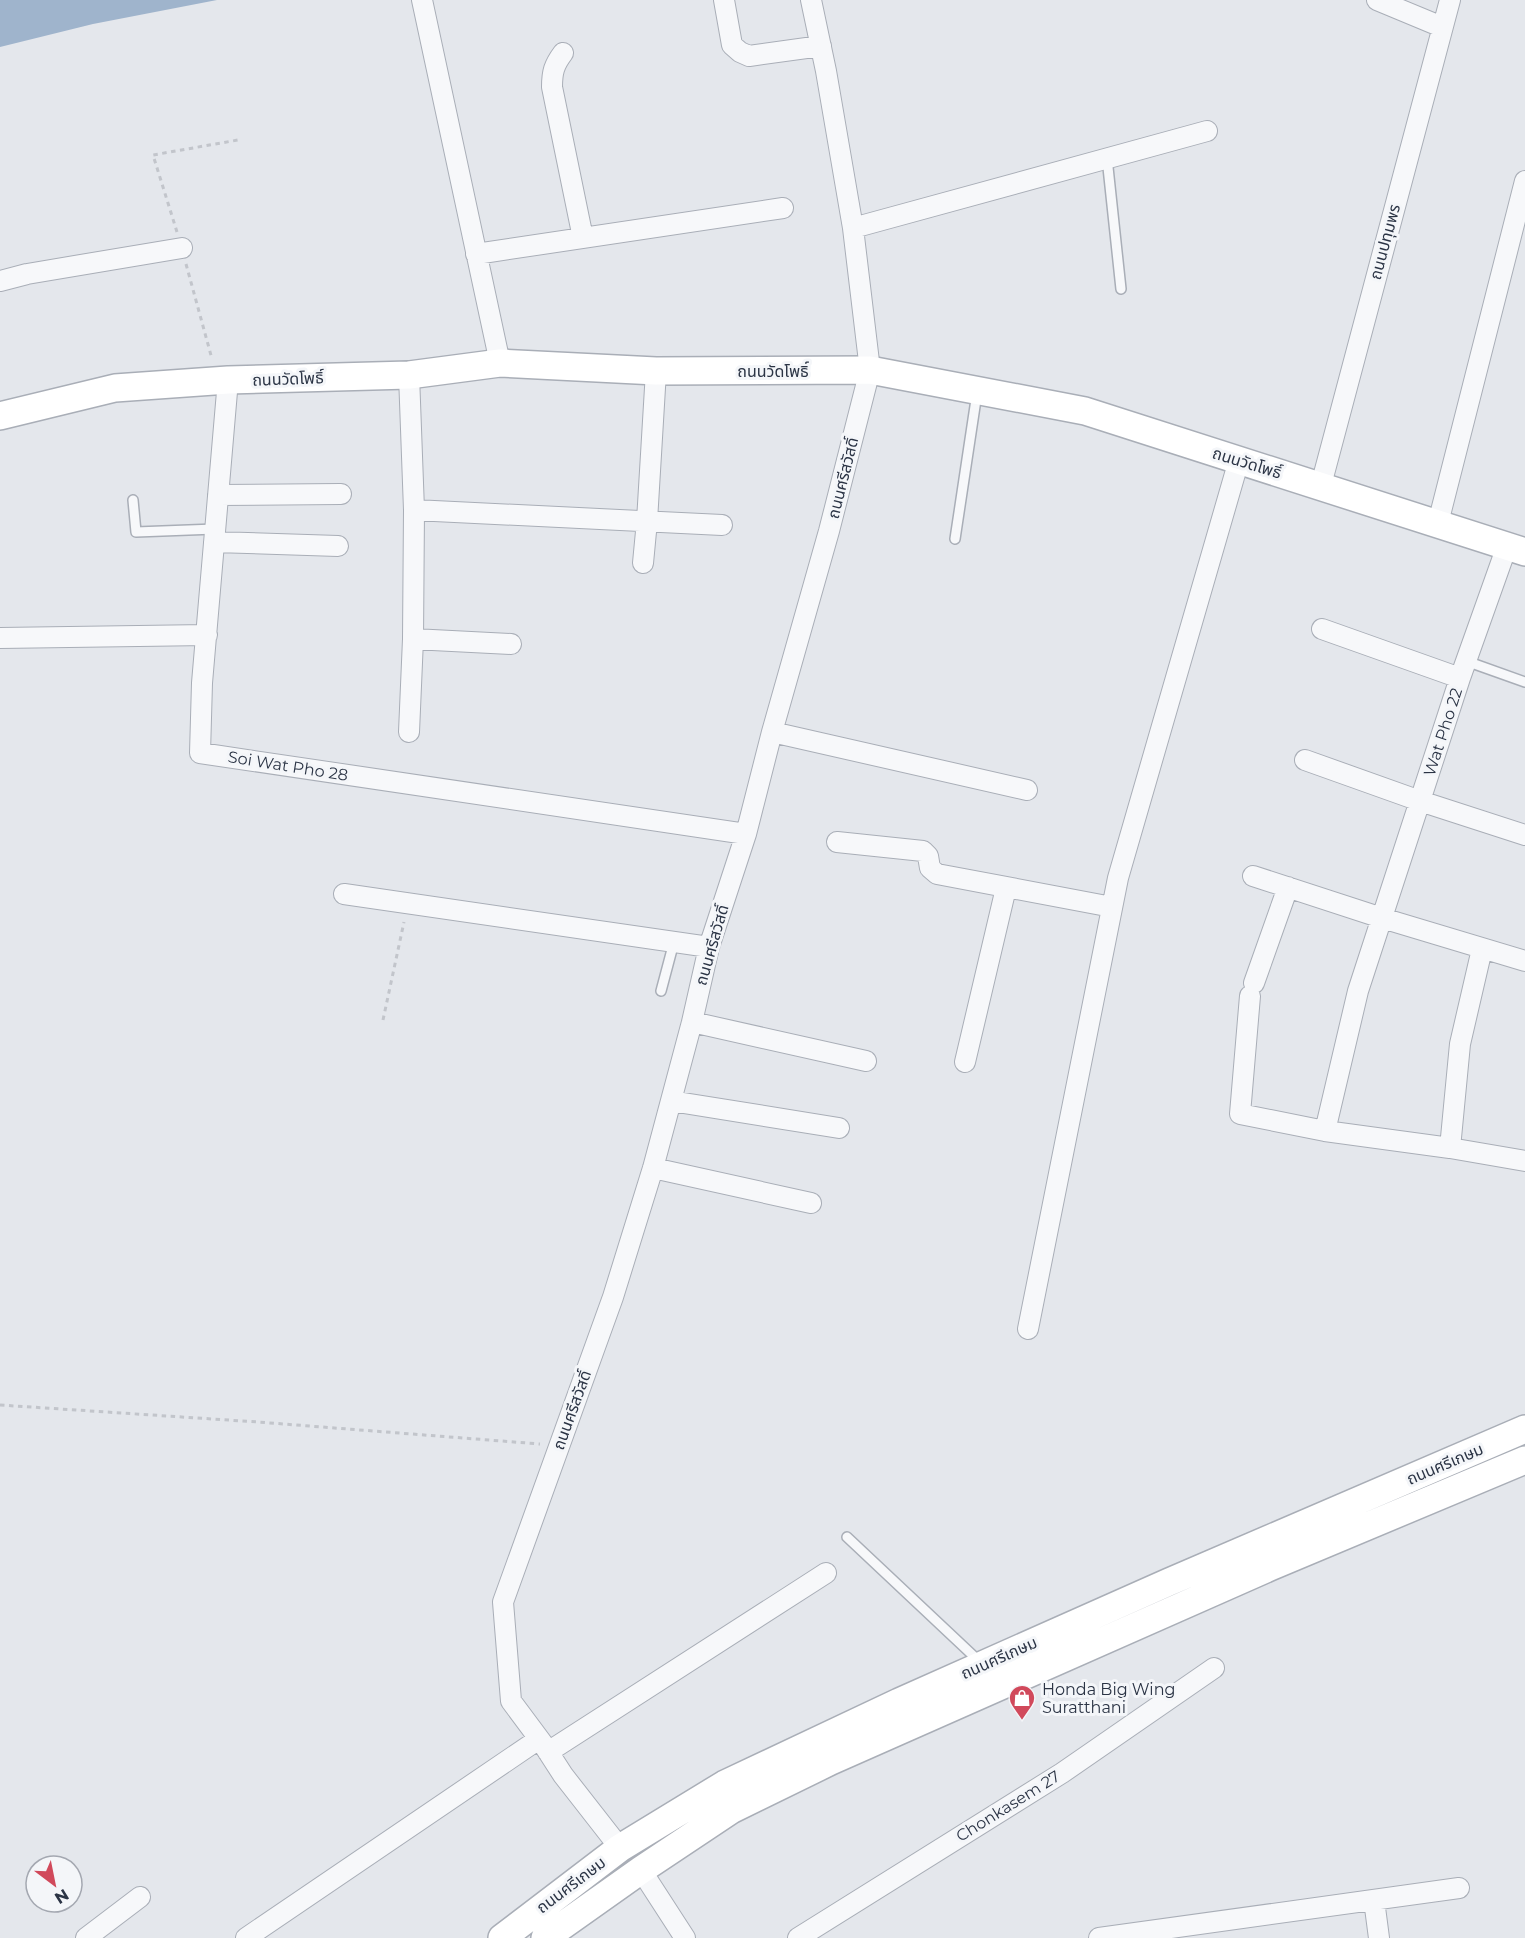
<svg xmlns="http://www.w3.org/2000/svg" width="1525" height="1938" font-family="Montserrat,'Noto Sans Thai',sans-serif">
	<rect width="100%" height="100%" fill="#e4e7ec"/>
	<!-- water -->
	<path fill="#9fb4cc" d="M0 0H217L93 24 0 47Z"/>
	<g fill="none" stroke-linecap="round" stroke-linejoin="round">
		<!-- lane casing -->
		<g stroke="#a9aeb7" stroke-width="12">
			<path id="lane" d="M1107 158 1121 289
				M133 500 136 532 215 529
				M955 539 977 393
				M1466 661 1525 682
				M661 991 674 942
				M847 1537 981 1663"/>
		</g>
		<!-- street casing -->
		<g stroke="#a9aeb7" stroke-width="22">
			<path id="street" d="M422 0 500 363
				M724 0 732 45 740 52 749 56 821 46
				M1377 0 1442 27
				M563 53C554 65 552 72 552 87L583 238
				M853 228 1207 131
				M476 254 783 208
				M0 281 27 274 182 248
				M228 380 202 683 200 753 746 834
				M1321 485 1450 0
				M218 495 341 494
				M414 510 722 525
				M1438 523 1525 181
				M214 542 338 546
				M1507 546 1460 678 1358 991 1325 1131 1450 1148 1525 1161
				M643 563 647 521 656 371
				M1322 629 1460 678
				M0 638 207 635
				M413 639 511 644
				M409 732 413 639 414 510 409 375
				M772 732 1027 790
				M1305 760 1420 801 1525 835
				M837 842 923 851 928 856 930 868 937 874 1112 907
				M1253 876 1382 918 1525 961
				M344 894 709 947
				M1254 983 1288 887
				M1250 996 1240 1114 1325 1131
				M692 1022 866 1061
				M965 1062 1006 888
				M671 1101 839 1128
				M1450 1148 1460 1044 1482 949
				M653 1168 811 1203
				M1028 1329 1118 878 1239 460
				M548 1752 826 1573
				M620 1848 563 1775 543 1744 511 1701 503 1602 613 1297 653 1168 692 1022 709 947 746 834 772 732 829 531 870 370 853 228 826 71 811 0
				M641 1870 685 1938
				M1374 1900 1379 1938
				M86 1938 140 1897
				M246 1938 539 1739
				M798 1938 1062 1773 1214 1668
				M1099 1938 1459 1888"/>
		</g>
		<!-- secondary casing -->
		<g stroke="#a9aeb7" stroke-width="30">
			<path id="secondary" d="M0 416 115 388 228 380 409 375 500 363 656 371 870 370 1085 411 1525 552
				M502 1938 620 1848 725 1784 899 1702 1169 1582 1525 1429
				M545 1938 641 1870 731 1810 831 1761 1270 1567 1525 1460"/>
		</g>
		<!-- path -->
		<path stroke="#c2c5cb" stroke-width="3" stroke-dasharray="4.5 4.5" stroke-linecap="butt" d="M177 232 153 155 238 140
			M186 264 212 359
			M383 1020 404 922
			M0 1405 258 1422 540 1444"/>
		<!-- lane -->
		<use href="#lane" stroke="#f7f8fa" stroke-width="9"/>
		<!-- street -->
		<use href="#street" stroke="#f7f8fa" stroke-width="20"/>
		<!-- secondary -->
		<use href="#secondary" stroke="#fff" stroke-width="27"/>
	</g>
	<!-- icons -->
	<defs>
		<g id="shop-pin" transform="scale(1.35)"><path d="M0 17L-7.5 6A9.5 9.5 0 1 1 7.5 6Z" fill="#d1495b" stroke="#f4f6f9"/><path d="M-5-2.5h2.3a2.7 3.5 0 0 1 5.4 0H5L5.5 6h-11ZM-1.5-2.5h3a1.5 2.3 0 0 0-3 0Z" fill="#fff"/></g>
	</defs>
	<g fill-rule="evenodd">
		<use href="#shop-pin" x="1022" y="1698"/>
	</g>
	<g text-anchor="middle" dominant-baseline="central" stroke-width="6" stroke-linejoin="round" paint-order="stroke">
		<!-- street labels -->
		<g font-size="16" fill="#2b3445" stroke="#f4f6f9">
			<text transform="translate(1385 242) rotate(-75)">ถนนปทุมพร</text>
			<text x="773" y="371">ถนนวัดโพธิ์</text>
			<text transform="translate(288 379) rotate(-2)">ถนนวัดโพธิ์</text>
			<text transform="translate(1247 463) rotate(17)">ถนนวัดโพธิ์</text>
			<text transform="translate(843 478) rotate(-76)">ถนนศรีสวัสดิ์</text>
			<text transform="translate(1443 732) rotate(-72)">Wat Pho 22</text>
			<text transform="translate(288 766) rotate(9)">Soi Wat Pho 28</text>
			<text transform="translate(712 945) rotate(-74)">ถนนศรีสวัสดิ์</text>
			<text transform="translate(572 1410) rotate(-70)">ถนนศรีสวัสดิ์</text>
			<text transform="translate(1445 1464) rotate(-23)">ถนนศรีเกษม</text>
			<text transform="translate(999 1658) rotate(-24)">ถนนศรีเกษม</text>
			<text transform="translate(1008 1806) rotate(-32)">Chonkasem 27</text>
			<text transform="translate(571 1885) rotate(-37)">ถนนศรีเกษม</text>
		</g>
		<!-- poi labels -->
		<g font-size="16" fill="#2b3445" stroke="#f4f6f9" text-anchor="start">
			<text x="1042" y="1689">Honda Big Wing<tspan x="1042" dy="18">Suratthani</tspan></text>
		</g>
	</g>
	<!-- north arrow -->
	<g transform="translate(54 1884) rotate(148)"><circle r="28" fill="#f4f6f9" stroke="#a4a8b1" stroke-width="1.5"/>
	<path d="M0-4.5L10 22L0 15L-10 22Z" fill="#d1495b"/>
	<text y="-9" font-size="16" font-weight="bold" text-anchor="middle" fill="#2b3445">N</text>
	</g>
</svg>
